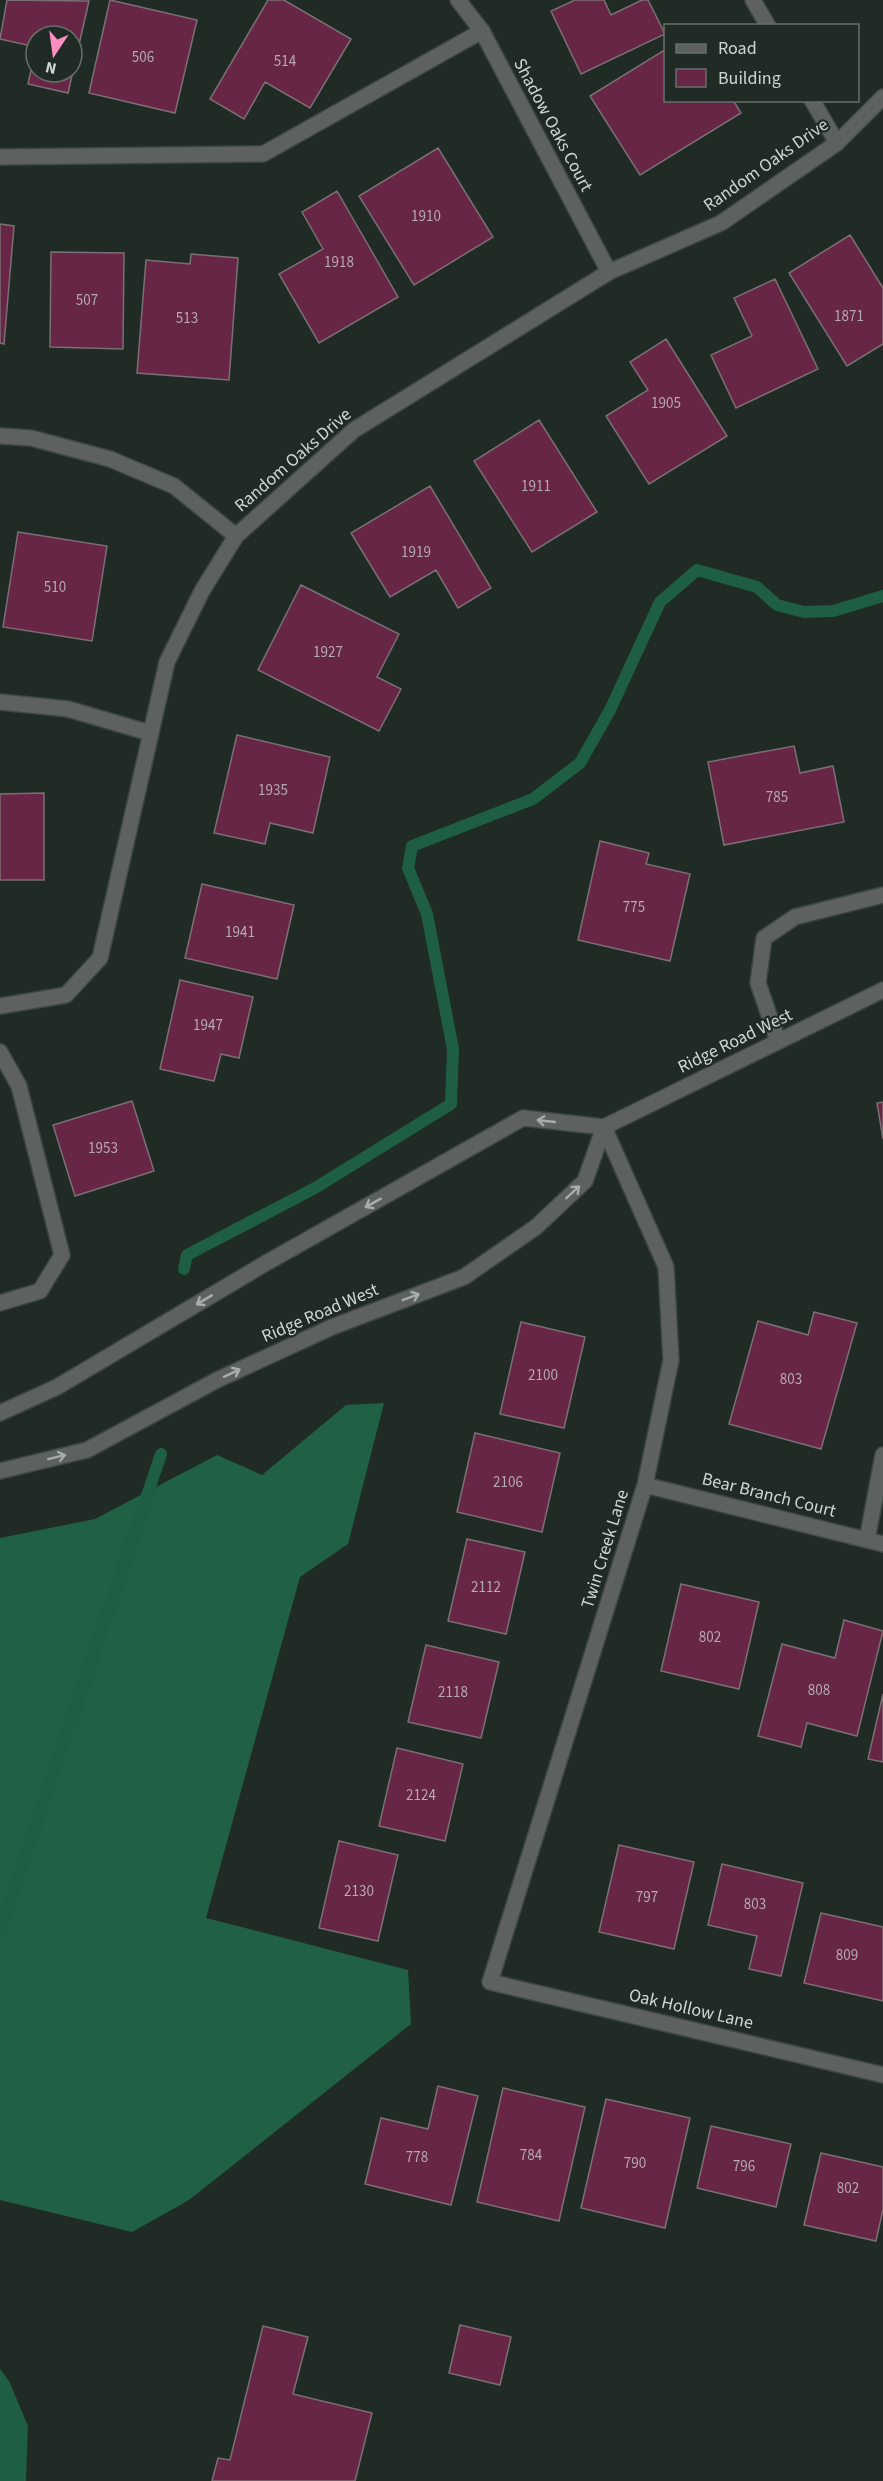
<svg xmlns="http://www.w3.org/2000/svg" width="883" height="2481" font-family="'Source Sans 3',sans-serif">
	<rect width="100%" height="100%" fill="#212b25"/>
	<!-- forest -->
	<path fill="#206044" d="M384 1403 348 1544 300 1577 206 1918 408 1970 411 2024 189 2200 132 2232 0 2200V1538L95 1519 217 1455 262 1475 346 1405Z"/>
	<!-- water -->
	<path fill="#1e5e42" d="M0 2369 9 2381 28 2426 26 2481H0Z"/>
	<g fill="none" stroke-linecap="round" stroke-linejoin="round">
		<!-- stream -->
		<path stroke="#1e5e42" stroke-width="12" d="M184 1269 187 1255 315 1188 451 1104 453 1049 427 914 408 868 412 846 533 799 580 763 610 710 660 602 697 570 757 587 777 605 804 612 833 611 883 596
			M0 1934 161 1454"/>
	</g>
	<!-- building -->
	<path fill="#672646" stroke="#7b6f74" stroke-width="1.5" fill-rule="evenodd" d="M7 0 89 1 68 93 28 84 36 47 0 39ZM36 36H72V72H36Z
		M110 0 197 20 175 113 89 93Z
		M268 0H284L351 39 310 108 265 82 244 119 210 99Z
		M575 0H604L611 15 642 0H648L665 34 581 74 551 11Z
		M666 49V100H733L741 113 640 175 590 96Z
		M438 148 493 237 414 285 359 196Z
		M337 191 398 297 319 343 279 274 323 249 302 212Z
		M0 224 14 226 4 344 0 343Z
		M850 235 883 288V344L847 366 789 273Z
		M51 252 124 253 123 349 50 347Z
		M191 254 238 258 229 380 137 373 146 260 190 264Z
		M775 279 818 369 736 408 711 355 752 336 734 298Z
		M666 339 727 436 649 484 606 416 648 390 630 362Z
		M539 420 597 512 532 552 474 461Z
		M430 486 491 588 458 608 436 570 390 597 351 533Z
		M18 532 107 546 92 641 3 627Z
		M301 585 399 634 377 677 401 689 379 731 258 670Z
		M237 735 330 757 313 833 270 823 265 844 214 833Z
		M794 746 800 773 833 766 844 822 724 845 708 762Z
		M44 793V880H0V794Z
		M600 841 649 853 646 864 690 874 670 961 578 940Z
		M202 884 294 905 277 979 185 958Z
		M180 980 253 997 239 1058 221 1054 214 1081 160 1069Z
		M132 1101 154 1171 75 1196 53 1125Z
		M883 1102V1139L877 1103Z
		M814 1312 857 1323 821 1449 729 1424 758 1321 808 1335Z
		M521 1322 585 1337 564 1428 500 1414Z
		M475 1433 560 1453 542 1532 457 1512Z
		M467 1539 525 1552 506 1634 448 1621Z
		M681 1584 759 1602 739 1689 661 1671Z
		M844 1620 883 1631 857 1736 807 1723 801 1747 758 1736 782 1644 835 1658Z
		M426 1645 499 1662 481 1738 408 1722Z
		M883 1694V1762L868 1759Z
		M397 1748 463 1764 445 1841 379 1826Z
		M339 1841 398 1855 378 1941 319 1928Z
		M619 1845 694 1862 674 1949 599 1932Z
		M722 1864 803 1883 781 1976 749 1969 757 1936 708 1925Z
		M821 1913 883 1927V2001L804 1983Z
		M438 2086 478 2096 451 2205 365 2184 381 2118 428 2129Z
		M503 2088 585 2107 559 2221 477 2202Z
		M606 2099 690 2118 665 2228 581 2208Z
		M711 2126 791 2144 776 2207 697 2188Z
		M821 2153 883 2167V2209L876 2241 804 2225Z
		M460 2325 511 2337 500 2385 449 2373Z
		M263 2326 308 2337 293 2394 372 2413 355 2481H212L218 2458 230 2460Z"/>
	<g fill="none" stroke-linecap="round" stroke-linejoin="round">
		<!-- service casing -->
		<g stroke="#3d4641" stroke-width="18">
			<path id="service" d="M753 0 768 26
				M812 100 837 143
				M0 157 263 154 482 31
				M0 702 68 709 150 733
				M778 1041 758 983 764 938 795 917 883 895
				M0 1052 19 1086 62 1255 40 1291 0 1303
				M867 1540 883 1455"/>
		</g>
		<!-- minor casing -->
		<g stroke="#3d4641" stroke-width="18">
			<path id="minor" d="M458 0 482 31 609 272
				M0 436 31 438 110 459 174 486 236 536
				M0 1006 66 995 100 958 167 662 202 591 236 536 354 430 609 272 721 223 837 143 883 97
				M604 1127 666 1267 671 1360 645 1485 490 1982 883 2075
				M645 1485 883 1544"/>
		</g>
		<!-- tertiary casing -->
		<g stroke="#3d4641" stroke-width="18">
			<path id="tertiary" d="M0 1413 57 1387 266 1263 523 1118 604 1127 883 990
				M0 1471 87 1450 217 1380 332 1327 464 1277 536 1227 585 1181 604 1127"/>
		</g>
		<!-- service -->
		<use href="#service" stroke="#5d625f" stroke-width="15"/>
		<!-- minor -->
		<use href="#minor" stroke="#5d625f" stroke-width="15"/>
		<!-- tertiary -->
		<use href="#tertiary" stroke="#5d625f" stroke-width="15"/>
	</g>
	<!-- one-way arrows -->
	<defs><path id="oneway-shaft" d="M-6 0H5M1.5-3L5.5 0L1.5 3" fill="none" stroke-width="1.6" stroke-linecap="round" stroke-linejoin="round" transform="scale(1.5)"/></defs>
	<g stroke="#a7adaa">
		<use href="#oneway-shaft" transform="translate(546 1121) rotate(-174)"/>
		<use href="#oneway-shaft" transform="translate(573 1192) rotate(-43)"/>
		<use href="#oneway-shaft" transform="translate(373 1203) rotate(151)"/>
		<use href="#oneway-shaft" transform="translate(411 1297) rotate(-21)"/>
		<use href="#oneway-shaft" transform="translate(204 1300) rotate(149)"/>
		<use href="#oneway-shaft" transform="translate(232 1373) rotate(-25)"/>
		<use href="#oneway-shaft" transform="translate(57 1457) rotate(-14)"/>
	</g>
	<g text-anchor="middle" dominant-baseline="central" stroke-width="4.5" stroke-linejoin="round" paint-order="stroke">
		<!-- number labels -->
		<g font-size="15" fill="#b5aaaf">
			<text x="143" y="57">506</text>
			<text x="285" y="61">514</text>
			<text x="426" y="216">1910</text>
			<text x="339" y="262">1918</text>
			<text x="87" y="300">507</text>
			<text x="849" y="316">1871</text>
			<text x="187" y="318">513</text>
			<text x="666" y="403">1905</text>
			<text x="536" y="486">1911</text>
			<text x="416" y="552">1919</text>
			<text x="55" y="587">510</text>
			<text x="328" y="652">1927</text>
			<text x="273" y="790">1935</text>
			<text x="777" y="797">785</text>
			<text x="634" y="907">775</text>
			<text x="240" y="932">1941</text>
			<text x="208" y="1025">1947</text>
			<text x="103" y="1148">1953</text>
			<text x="543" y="1375">2100</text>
			<text x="791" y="1379">803</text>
			<text x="508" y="1482">2106</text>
			<text x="486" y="1587">2112</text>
			<text x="710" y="1637">802</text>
			<text x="819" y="1690">808</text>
			<text x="453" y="1692">2118</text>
			<text x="421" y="1795">2124</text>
			<text x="359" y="1891">2130</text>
			<text x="647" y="1897">797</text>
			<text x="755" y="1904">803</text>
			<text x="847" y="1955">809</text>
			<text x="531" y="2155">784</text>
			<text x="417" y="2157">778</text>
			<text x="635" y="2163">790</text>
			<text x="744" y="2166">796</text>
			<text x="848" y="2188">802</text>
		</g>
		<!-- street labels -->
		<g font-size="18" fill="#cfd6d2" stroke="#212b25">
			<text transform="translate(553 125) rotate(62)">Shadow Oaks Court</text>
			<text transform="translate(766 165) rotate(-35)">Random Oaks Drive</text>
			<text transform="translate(293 460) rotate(-41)">Random Oaks Drive</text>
			<text transform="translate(735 1041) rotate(-26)">Ridge Road West</text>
			<text transform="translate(320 1313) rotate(-23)">Ridge Road West</text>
			<text transform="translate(769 1495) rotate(14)">Bear Branch Court</text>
			<text transform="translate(605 1549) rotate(-73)">Twin Creek Lane</text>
			<text transform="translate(691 2009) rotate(13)">Oak Hollow Lane</text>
		</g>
	</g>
	<!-- legend -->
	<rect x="664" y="24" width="195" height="78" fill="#212b25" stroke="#676f6a" stroke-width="1.5"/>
	<rect x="676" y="44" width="30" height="9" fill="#5d625f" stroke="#676f6a" stroke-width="1.5"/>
	<text x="718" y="54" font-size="18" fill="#cfd6d2">Road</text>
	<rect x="676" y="69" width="30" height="18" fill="#672646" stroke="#676f6a" stroke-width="1.5"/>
	<text x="718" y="84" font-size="18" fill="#cfd6d2">Building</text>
	<!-- north arrow -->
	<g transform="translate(54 54) rotate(193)"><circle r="28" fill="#212b25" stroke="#676f6a" stroke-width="1.5"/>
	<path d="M0-4.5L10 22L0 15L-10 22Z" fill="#fc8fc1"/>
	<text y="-9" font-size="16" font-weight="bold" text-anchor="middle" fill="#cfd6d2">N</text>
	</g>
</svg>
